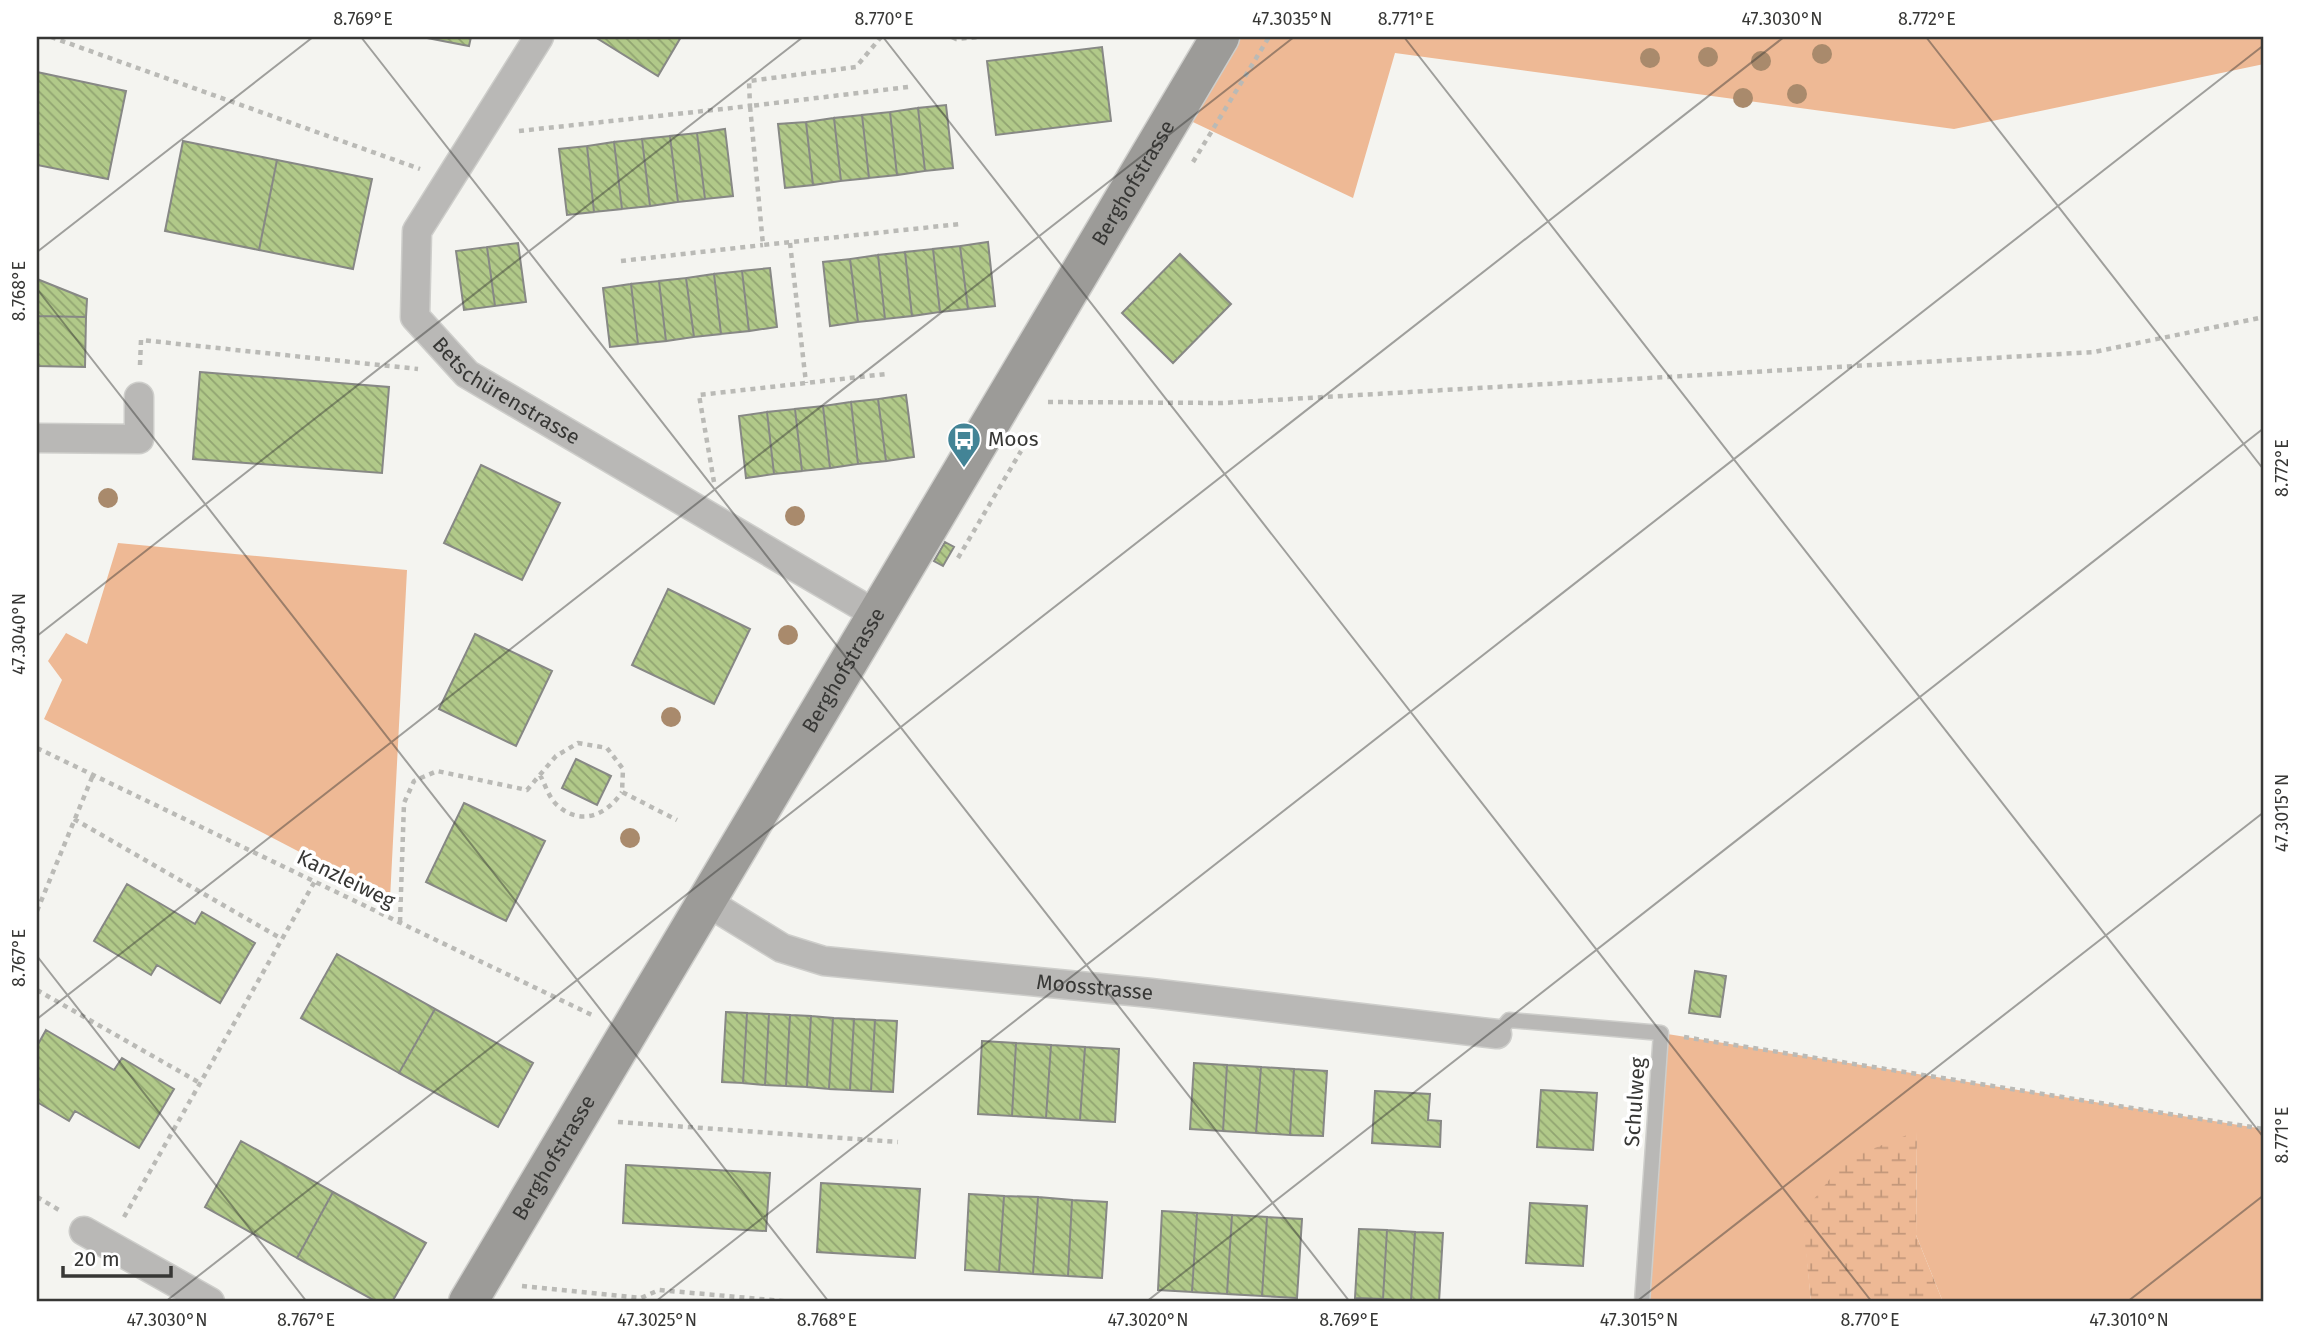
<svg xmlns="http://www.w3.org/2000/svg" width="2301" height="1339" font-family="'Fira Sans',sans-serif">
	<defs>
		<pattern id="wetland-marsh" width="20" height="14" patternUnits="userSpaceOnUse" patternTransform="scale(1.75)"><rect width="20" height="14" fill="#eeb995"/><path d="M1 5h8M5 5V1M11 12h8M15 12V8" fill="none" stroke="#c2977a"/></pattern>
		<pattern id="building-back-hatch" width="6" height="6" patternUnits="userSpaceOnUse" patternTransform="scale(1.75)"><rect width="6" height="6" fill="#b1c989"/><path d="M-1 5l2 2M0 0l6 6M5-1l2 2" fill="none" stroke="#91a471"/></pattern>
	</defs>
	<rect width="100%" height="100%" fill="#f4f4f0"/>
	<!-- grass -->
	<path fill="#eeb995" d="M1220 37H2264V64L1954 129 1395 53 1353 198 1176 114Z
		M118 543 407 570 390 899 44 719 62 680 48 661 66 633 87 644Z
		M1661 1033 2264 1129V1302H1943L1916 1235 1917 1132 1803 1214 1811 1302H1642Z"/>
	<!-- wetland -->
	<path fill="url(#wetland-marsh)" d="M1917 1131 1916 1235 1943 1302H1811L1802 1214 1845 1160Z"/>
	<!-- building -->
	<path fill="url(#building-back-hatch)" stroke="#878885" stroke-width="2" d="M422 37H471L469 46Z
		M595 37H681L658 76Z
		M1102 47 1111 121 996 135 987 61Z
		M37 72 126 91 108 179 37 165Z
		M946 105 953 168 925 171 918 108Z
		M918 108 925 171 897 175 890 112Z
		M890 112 897 175 869 178 862 115Z
		M862 115 869 178 841 181 834 118Z
		M834 118 841 181 813 185 806 122Z
		M806 122 813 185 785 188 778 124Z
		M725 129 733 196 705 199 697 133Z
		M697 133 705 199 678 202 670 136Z
		M670 136 678 202 650 206 642 139Z
		M642 139 650 206 622 209 614 142Z
		M183 141 277 160 259 250 165 231Z
		M614 142 622 209 594 212 587 146Z
		M587 146 594 212 567 215 559 149Z
		M277 160 372 179 353 269 259 250Z
		M988 242 995 306 968 309 960 246Z
		M518 243 526 302 495 306 487 247Z
		M960 246 968 309 940 312 933 249Z
		M487 247 495 306 464 310 456 251Z
		M933 249 940 312 912 316 905 252Z
		M905 252 912 316 885 319 878 255Z
		M1180 254 1231 304 1173 363 1122 313Z
		M878 255 885 319 858 322 850 259Z
		M850 259 858 322 830 326 823 262Z
		M770 268 777 327 749 331 742 271Z
		M742 271 749 331 721 334 714 274Z
		M714 274 721 334 694 337 686 278Z
		M686 278 694 337 666 341 659 281Z
		M37 279 87 299 86 317 37 316Z
		M659 281 666 341 638 344 631 284Z
		M631 284 638 344 610 347 603 288Z
		M37 316 86 317 85 367 37 366Z
		M200 372 389 387 382 473 193 459Z
		M906 395 914 457 886 461 878 399Z
		M878 399 886 461 858 464 851 402Z
		M851 402 858 464 830 468 823 406Z
		M823 406 830 468 802 471 795 409Z
		M795 409 802 471 774 474 767 412Z
		M767 412 774 474 746 478 739 416Z
		M481 465 560 503 522 580 444 543Z
		M945 542 954 547 943 566 934 561Z
		M668 589 750 629 714 704 632 665Z
		M475 634 552 671 516 746 439 709Z
		M576 759 611 776 597 805 562 788Z
		M464 803 545 841 506 921 426 882Z
		M127 884 195 924 202 912 255 943 220 1003 157 965 151 975 94 941Z
		M337 954 435 1009 399 1073 301 1018Z
		M1695 971 1726 976 1720 1017 1689 1013Z
		M435 1009 533 1063 498 1127 399 1073Z
		M726 1012 747 1013 743 1083 722 1082Z
		M747 1013 769 1014 765 1085 743 1083Z
		M769 1014 790 1015 786 1086 765 1085Z
		M790 1015 811 1016 807 1087 786 1086Z
		M811 1016 833 1018 829 1089 807 1087Z
		M833 1018 854 1019 850 1090 829 1089Z
		M854 1019 875 1020 871 1091 850 1090Z
		M875 1020 897 1021 893 1092 871 1091Z
		M46 1030 114 1070 122 1058 174 1089 139 1148 75 1111 69 1121 37 1102V1046Z
		M982 1041 1016 1043 1012 1116 978 1114Z
		M1016 1043 1051 1045 1046 1118 1012 1116Z
		M1051 1045 1085 1047 1080 1120 1046 1118Z
		M1085 1047 1119 1049 1115 1122 1080 1120Z
		M1194 1063 1227 1065 1223 1131 1190 1129Z
		M1227 1065 1261 1067 1256 1133 1223 1131Z
		M1261 1067 1294 1069 1290 1135 1256 1133Z
		M1294 1069 1327 1071 1323 1136 1290 1135Z
		M1541 1090 1597 1093 1593 1150 1537 1147Z
		M1375 1091 1430 1094 1428 1120 1441 1121 1440 1147 1372 1143Z
		M241 1141 333 1192 297 1258 205 1207Z
		M626 1165 770 1173 766 1231 623 1223Z
		M821 1183 920 1189 915 1258 817 1252Z
		M333 1192 426 1243 392 1302H377L297 1258Z
		M969 1194 1004 1196 999 1272 965 1270Z
		M1004 1196 1038 1197 1033 1274 999 1272Z
		M1038 1197 1072 1200 1068 1276 1033 1274Z
		M1072 1200 1107 1202 1102 1278 1068 1276Z
		M1530 1203 1587 1206 1583 1266 1526 1263Z
		M1162 1211 1197 1213 1192 1292 1158 1290Z
		M1197 1213 1232 1215 1227 1294 1192 1292Z
		M1232 1215 1267 1217 1262 1296 1227 1294Z
		M1267 1217 1302 1219 1297 1298 1262 1296Z
		M1359 1229 1387 1230 1383 1299 1355 1298Z
		M1387 1230 1415 1232 1411 1301 1383 1299Z
		M1415 1232 1443 1233 1439 1302 1411 1301Z"/>
	<g fill="none" stroke-linecap="round" stroke-linejoin="round">
		<!-- lane casing -->
		<g stroke="#cececb" stroke-width="17">
			<path id="lane" d="M1497 1034 1509 1020 1661 1033 1642 1302"/>
		</g>
		<!-- street casing -->
		<g stroke="#cececb" stroke-width="31">
			<g id="street">
				<path id="s1" d="M539 37 417 231 415 317 467 374 877 615"/>
				<path d="M37 438 139 439V397"/>
				<path id="s2" d="M707 902 782 948 824 961 1151 993 1497 1034"/>
				<path d="M84 1231 210 1302"/>
			</g>
		</g>
		<!-- secondary casing -->
		<g stroke="#cececb" stroke-width="41">
			<g id="secondary">
				<path id="s3" d="M468 1302 1220 37"/>
			</g>
		</g>
		<!-- path -->
		<path stroke="#babab6" stroke-width="4.5" stroke-dasharray="5 5" stroke-linecap="butt" d="M51 37 420 169
			M952 37 956 39 980 37
			M908 87 750 106 763 245 960 224
			M519 131 750 106 749 81 856 67 881 37
			M1193 162 1269 37
			M790 243 806 383
			M621 261 763 245
			M140 365 141 340 418 369
			M1048 402 1222 403 2094 352 2264 317
			M714 482 699 395 886 374
			M958 558 1021 451
			M37 748 594 1016
			M540 775C545 784 549 798 557 805 580 826 606 816 622 792
			M74 819 282 939
			M37 911 93 775
			M400 922 404 803 414 781 437 771 527 790 556 756 578 743 607 748 623 769 622 792 677 820
			M37 990 200 1083
			M1684 1037 2264 1129
			M618 1122 898 1142
			M37 1197 59 1210
			M124 1217 315 881
			M522 1286 641 1298 659 1290 794 1302"/>
		<!-- lane -->
		<use href="#lane" stroke="#b9b8b6" stroke-width="14"/>
		<!-- street -->
		<use href="#street" stroke="#b9b8b6" stroke-width="28"/>
		<!-- secondary -->
		<use href="#secondary" stroke="#9c9b98" stroke-width="38"/>
	</g>
	<!-- trees -->
	<g fill="#a98a6c">
		<circle cx="1822" cy="54" r="10"/>
		<circle cx="1708" cy="57" r="10"/>
		<circle cx="1650" cy="58" r="10"/>
		<circle cx="1761" cy="61" r="10"/>
		<circle cx="1797" cy="94" r="10"/>
		<circle cx="1743" cy="98" r="10"/>
		<circle cx="108" cy="498" r="10"/>
		<circle cx="795" cy="516" r="10"/>
		<circle cx="788" cy="635" r="10"/>
		<circle cx="671" cy="717" r="10"/>
		<circle cx="630" cy="838" r="10"/>
	</g>
	<!-- ticks -->
	<path fill="none" stroke="#373735" stroke-width="2" stroke-opacity="0.45" d="M361 37 1350 1302M883 37 1872 1302M1404 37 2264 1138M1926 37 2264 470M37 252 313 37M37 289 829 1302M37 636 803 37M37 956 307 1302M37 1019 1294 37M165 1302 1784 37M655 1302 2264 45M1146 1302 2264 428M1636 1302 2264 812M2127 1302 2264 1195"/>
	<!-- icons -->
	<defs>
		<g id="bus-pin" transform="scale(1.75)"><path d="M0 17L-7.5 6A9.5 9.5 0 1 1 7.5 6Z" fill="#438496" stroke="#fff"/><path d="M-5-6H5V4H4V6H2V4H-2V6H-4V4H-5ZM-3.5-4V0h7V-4ZM-3.5 1.2v1.5H-2V1.2ZM2 1.2v1.5H3.5V1.2Z" fill="#fff"/></g>
	</defs>
	<g fill-rule="evenodd">
		<use href="#bus-pin" x="964" y="439"/>
	</g>
	<g text-anchor="middle" dominant-baseline="central" stroke-width="7" stroke-linejoin="round" paint-order="stroke">
		<!-- street labels -->
		<g font-size="21" fill="#373735" stroke="#fff">
			<text stroke="none"><textPath href="#s3" startOffset="1302">Berghofstrasse</textPath></text>
			<text stroke="none"><textPath href="#s1" startOffset="434">Betschürenstrasse</textPath></text>
			<text stroke="none"><textPath href="#s3" startOffset="735">Berghofstrasse</textPath></text>
			<text transform="translate(346 879) rotate(26)">Kanzleiweg</text>
			<text stroke="none"><textPath href="#s2" startOffset="404">Moosstrasse</textPath></text>
			<text transform="translate(1635 1102) rotate(-86)">Schulweg</text>
			<text stroke="none"><textPath href="#s3" startOffset="168">Berghofstrasse</textPath></text>
		</g>
		<!-- poi labels -->
		<g font-size="21" fill="#373735" stroke="#fff" text-anchor="start">
			<text x="988" y="439">Moos</text>
		</g>
	</g>
	<!-- border -->
	<rect width="2301" height="1339" fill="none" stroke="#ffffff" stroke-width="77"/>
	<!-- scale -->
	<path d="M63 1266v10h108v-10" fill="none" stroke="#373735" stroke-width="3.5"/>
	<text x="74" y="1266" font-size="21" fill="#373735" stroke="#ffffff" stroke-width="5" paint-order="stroke">20 m</text>
	<rect x="38" y="38" width="2224" height="1262" fill="none" stroke="#373735" stroke-width="2.5"/>
	<g font-size="18" text-anchor="middle" fill="#373735">
		<text x="363" y="25">8.769°E</text>
		<text x="884" y="25">8.770°E</text>
		<text x="1292" y="25">47.3035°N</text>
		<text x="1406" y="25">8.771°E</text>
		<text x="1782" y="25">47.3030°N</text>
		<text x="1927" y="25">8.772°E</text>
		<text transform="translate(19 291) rotate(-90)" y="6">8.768°E</text>
		<text transform="translate(2282 468) rotate(-90)" y="6">8.772°E</text>
		<text transform="translate(19 634) rotate(-90)" y="6">47.3040°N</text>
		<text transform="translate(2282 813) rotate(-90)" y="6">47.3015°N</text>
		<text transform="translate(19 958) rotate(-90)" y="6">8.767°E</text>
		<text transform="translate(2282 1135) rotate(-90)" y="6">8.771°E</text>
		<text x="167" y="1326">47.3030°N</text>
		<text x="306" y="1326">8.767°E</text>
		<text x="657" y="1326">47.3025°N</text>
		<text x="827" y="1326">8.768°E</text>
		<text x="1148" y="1326">47.3020°N</text>
		<text x="1349" y="1326">8.769°E</text>
		<text x="1639" y="1326">47.3015°N</text>
		<text x="1870" y="1326">8.770°E</text>
		<text x="2129" y="1326">47.3010°N</text>
	</g>
</svg>
